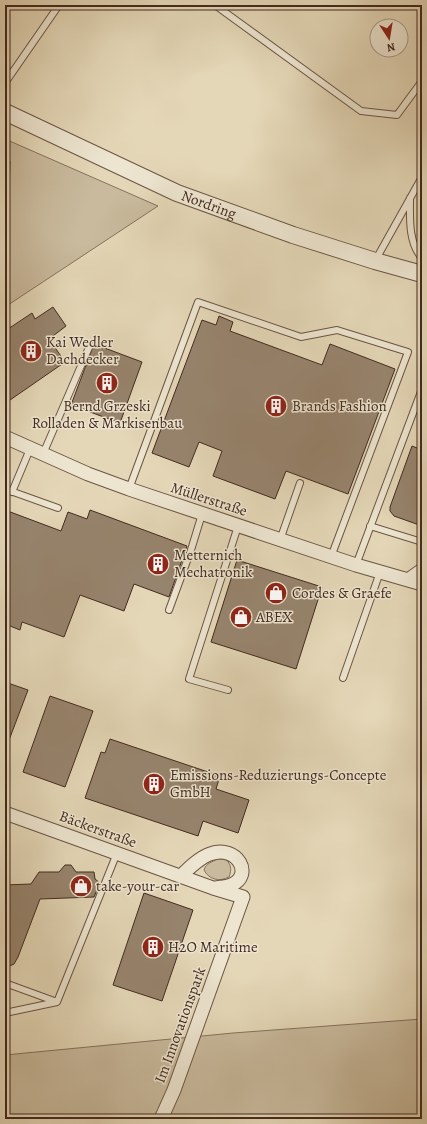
<svg xmlns="http://www.w3.org/2000/svg" width="427" height="1124" font-family="Alegreya,serif">
	<rect width="100%" height="100%" fill="#e4d7b7"/>
	<filter id="stains"><feTurbulence type="fractalNoise" baseFrequency=".005" numOctaves="4"/><feColorMatrix values="0 0 0 0 .2 0 0 0 0 .09 0 0 0 0 .02 0 0 0 .5 -.17"/></filter>
	<radialGradient id="worn" r=".72"><stop offset=".6" stop-color="#630" stop-opacity="0"/><stop offset="1" stop-color="#630" stop-opacity=".3"/></radialGradient>
	<!-- green -->
	<path fill="#c9ba9d" stroke="#86725e" d="M5 139 158 206 5 307V223L8 221 10 161 5 159Z
		M218 859H226C231 865 232 869 229 877 220 882 209 880 204 870 206 863 212 862 218 859Z
		M422 1019V1119H5V1055L233 1033Z"/>
	<!-- water -->
	<path fill="#ad9c83" stroke="#836e5b" d="M5 159 10 161 8 221 5 223Z"/>
	<!-- building -->
	<path fill="#97846e" stroke="#432a1f" d="M53 307 66 326 49 339 65 362 10 400 5 392V331L32 313 35 319Z
		M219 316 233 322 230 331 322 365 330 344 395 369 348 494 286 471 275 499 213 476 222 451 199 442 189 467 152 453 202 320 216 325Z
		M94 344 142 362 120 423 71 405Z
		M412 446 422 450V526L394 516 390 511V507Z
		M5 510 61 531 68 512 87 519 90 510 187 546 169 597 134 584 124 611 80 595 64 637 22 622 20 630 5 624Z
		M237 560 322 587 296 669 211 642Z
		M5 682 28 690 6 748H5Z
		M50 696 93 711 65 787 23 772Z
		M110 739 220 776 216 789 249 800 238 833 203 821 198 836 85 798 101 752 105 753Z
		M65 865H71L76 872H94L95 879 100 883 94 897 40 899 18 957 14 964 5 968V885L31 884 39 872H59Z
		M144 893 193 910 162 1001 113 985Z"/>
	<g fill="none" stroke-linecap="round" stroke-linejoin="round">
		<!-- service casing -->
		<g stroke="#6b5545" stroke-width="8">
			<path id="service" d="M215 5 361 111 397 115 422 81
				M5 83 59 5
				M410 198C410 217 408 243 422 258
				M375 261 422 177
				M43 454 90 345
				M5 489 58 508
				M129 489 198 302 301 337 337 330 408 352 331 557
				M12 492 30 449
				M370 526 422 542
				M280 540 300 483
				M356 565 422 389
				M169 610 191 550 202 514
				M343 678 380 572
				M228 690 189 679 238 526
				M5 983 57 1002
				M5 1013 57 1002 117 853"/>
		</g>
		<!-- minor casing -->
		<g stroke="#6b5545" stroke-width="15">
			<path id="minor" d="M5 437 88 474 129 489 356 565 422 584
				M408 580 422 570
				M5 813 213 888 243 897 174 1090 161 1119
				M181 876C189 868 199 858 210 854 238 844 254 876 231 885 226 887 220 887 215 888"/>
		</g>
		<!-- tertiary casing -->
		<g stroke="#6b5545" stroke-width="18">
			<g id="tertiary">
				<path id="s1" d="M5 112 177 193 293 235 375 261 422 274"/>
			</g>
		</g>
		<!-- service -->
		<use href="#service" stroke="#ede5d0" stroke-width="6"/>
		<!-- minor -->
		<use href="#minor" stroke="#ede5d0" stroke-width="13"/>
		<!-- tertiary -->
		<use href="#tertiary" stroke="#ede5d0" stroke-width="16"/>
	</g>
	<!-- icons -->
	<defs>
		<g id="building-disc" transform="scale(1.15)"><circle r="9.5" fill="#8f2418" stroke="#ede5d0"/><path d="M-4-6H4V6H1V3H-1V6H-4ZM-2.5-4.3h1.7v1.8h-1.7ZM.8-4.3h1.7v1.8H.8ZM-2.5-1h1.7V.8h-1.7ZM.8-1h1.7V.8H.8Z" fill="#fff"/></g>
		<g id="shop-disc" transform="scale(1.15)"><circle r="9.5" fill="#8f2418" stroke="#ede5d0"/><path d="M-5-2.5h2.3a2.7 3.5 0 0 1 5.4 0H5L5.5 6h-11ZM-1.5-2.5h3a1.5 2.3 0 0 0-3 0Z" fill="#fff"/></g>
	</defs>
	<g fill-rule="evenodd">
		<use href="#building-disc" x="31" y="351"/>
		<use href="#building-disc" x="107" y="383"/>
		<use href="#building-disc" x="276" y="406"/>
		<use href="#building-disc" x="158" y="564"/>
		<use href="#shop-disc" x="276" y="593"/>
		<use href="#shop-disc" x="241" y="617"/>
		<use href="#building-disc" x="154" y="784"/>
		<use href="#shop-disc" x="81" y="886"/>
		<use href="#building-disc" x="153" y="947"/>
	</g>
	<g text-anchor="middle" dominant-baseline="central" stroke-width="3" stroke-linejoin="round" paint-order="stroke">
		<!-- street labels -->
		<g font-size="15" fill="#432a1f" stroke="#ede5d0">
			<text stroke="none"><textPath href="#s1" startOffset="224">Nordring</textPath></text>
			<text transform="translate(209 499) rotate(18)">Müllerstraße</text>
			<text transform="translate(98 829) rotate(20)">Bäckerstraße</text>
			<text transform="translate(180 1025) rotate(-70)">Im Innovationspark</text>
		</g>
		<!-- poi labels -->
		<g font-size="15" fill="#432a1f" stroke="#ede5d0" text-anchor="start">
			<text x="46" y="342">Kai Wedler<tspan x="46" dy="17">Dachdecker</tspan></text>
			<text x="107" y="406" text-anchor="middle">Bernd Grzeski<tspan x="107" dy="17">Rolladen &amp; Markisenbau</tspan></text>
			<text x="292" y="406">Brands Fashion</text>
			<text x="174" y="555">Metternich<tspan x="174" dy="17">Mechatronik</tspan></text>
			<text x="292" y="593">Cordes &amp; Graefe</text>
			<text x="256" y="617">ABEX</text>
			<text x="170" y="775">Emissions-Reduzierungs-Concepte<tspan x="170" dy="17">GmbH</tspan></text>
			<text x="96" y="886">take-your-car</text>
			<text x="168" y="947">H2O Maritime</text>
		</g>
	</g>
	<!-- margin -->
	<rect width="427" height="1124" fill="none" stroke="#e4d7b7" stroke-width="20"/>
	<rect x="6" y="6" width="415" height="1112" fill="none" stroke="#432a1f" stroke-width="2"/>
	<rect x="10" y="10" width="407" height="1104" fill="none" stroke="#432a1f"/>
	<!-- north arrow -->
	<g transform="translate(389 38) rotate(168)"><circle r="19" fill="#ede5d0" stroke="#a99a89"/>
	<path d="M0-3L7 15L0 10L-7 15Z" fill="#8f2418"/>
	<text y="-6" font-size="11" font-weight="bold" text-anchor="middle" fill="#432a1f">N</text>
	</g>
	<rect width="100%" height="100%" filter="url(#stains)"/>
	<rect width="100%" height="100%" fill="url(#worn)"/>
</svg>
